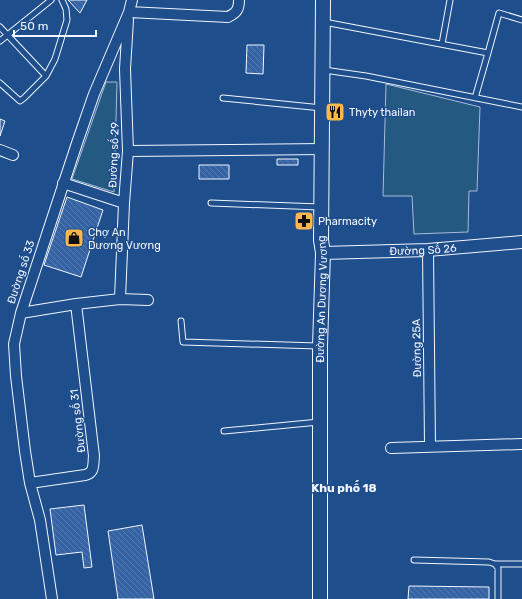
<svg xmlns="http://www.w3.org/2000/svg" width="522" height="599" font-family="Rubik,sans-serif">
	<defs>
		<pattern id="building-back-hatch" width="6" height="6" patternUnits="userSpaceOnUse"><rect width="6" height="6" fill="#3563a3"/><path d="M-1 5l2 2M0 0l6 6M5-1l2 2" fill="none" stroke="#537ab1"/></pattern>
	</defs>
	<rect width="100%" height="100%" fill="#1f4e8c"/>
	<!-- green -->
	<path fill="#245a82" stroke="#a8bbd7" d="M106 82H117L114 192 72 179Z
		M386 84 480 107 477 191H469L468 232 414 234 412 196H383Z"/>
	<!-- building -->
	<path fill="url(#building-back-hatch)" stroke="#f2f6ff" d="M68 0H87L80 13Z
		M247 45H264L263 74 246 73Z
		M0 119 5 121 0 136Z
		M277 159H298V165H277Z
		M199 165H229V179H199Z
		M67 197 103 210 81 277 44 265Z
		M84 505 92 567 84 568 82 552 56 555 50 509Z
		M142 525 154 599H118L108 531Z
		M409 586 489 587V599H408Z"/>
	<g fill="none" stroke-linecap="round" stroke-linejoin="round">
		<!-- service casing -->
		<g stroke="#f2f6ff" stroke-width="7">
			<path id="service" d="M324 22 488 53
				M0 27 46 76
				M0 41 51 0
				M442 44 450 0
				M324 70 366 76 522 107
				M0 83 20 101 24 98 46 76 55 59 67 20 66 9 62 0
				M223 98 322 108
				M475 98 488 53 499 13 522 20
				M211 203 320 207
				M181 321 183 342 318 346
				M224 431 319 422
				M414 560 489 562 495 564 498 568V599
				M495 564H522"/>
		</g>
		<!-- minor casing -->
		<g stroke="#f2f6ff" stroke-width="12">
			<path id="minor" d="M129 12 228 17C236 13 239 10 239 0
				M0 150 13 155
				M128 151 322 149
				M63 183 124 203
				M428 250 430 446
				M120 299 148 300
				M21 313 76 304 120 299 124 203 128 151 125 69 128 20
				M391 448 522 444
				M30 483 85 475C95 473 93 464 94 456L76 304
				M52 599 40 520 30 483 25 451 16 376 14 344 21 313 77 143 94 94 129 12 132 0"/>
		</g>
		<!-- tertiary casing -->
		<g stroke="#f2f6ff" stroke-width="14">
			<g id="tertiary">
				<path id="s1" d="M323 253 428 250 522 242"/>
			</g>
		</g>
		<!-- secondary casing -->
		<g stroke="#f2f6ff" stroke-width="16">
			<g id="secondary">
				<path id="s2" d="M320 599V346L323 253 321 240 323 0"/>
			</g>
		</g>
		<!-- service -->
		<use href="#service" stroke="#1f4e8c" stroke-width="5"/>
		<!-- minor -->
		<use href="#minor" stroke="#1f4e8c" stroke-width="10"/>
		<!-- tertiary -->
		<use href="#tertiary" stroke="#1f4e8c" stroke-width="12"/>
		<!-- secondary -->
		<use href="#secondary" stroke="#1f4e8c" stroke-width="14"/>
	</g>
	<!-- icons -->
	<defs>
		<g id="restaurant-square" transform="scale(1)"><rect x="-9" y="-9" width="18" height="18" rx="4" fill="#ffb74d" stroke="#1f4e8c"/><path d="M-5-6h1v4h1v-4h1v4h1v-4h1v5L-1.5 .5V6h-2V.5L-5-1ZM5-6V6H3V1.5H1.5Q1.5-4 5-6Z" fill="#111"/></g>
		<g id="pharmacy-square" transform="scale(1)"><rect x="-9" y="-9" width="18" height="18" rx="4" fill="#ffb74d" stroke="#1f4e8c"/><path d="M-2-6h4v4h4v4h-4v4h-4v-4h-4v-4h4Z" fill="#111"/></g>
		<g id="shop-square" transform="scale(1)"><rect x="-9" y="-9" width="18" height="18" rx="4" fill="#ffb74d" stroke="#1f4e8c"/><path d="M-5-2.5h2.3a2.7 3.5 0 0 1 5.4 0H5L5.5 6h-11ZM-1.5-2.5h3a1.5 2.3 0 0 0-3 0Z" fill="#111"/></g>
	</defs>
	<g fill-rule="evenodd">
		<use href="#restaurant-square" x="335" y="112"/>
		<use href="#pharmacy-square" x="304" y="221"/>
		<use href="#shop-square" x="74" y="238"/>
	</g>
	<g text-anchor="middle" dominant-baseline="central" stroke-width="3" stroke-linejoin="round" paint-order="stroke">
		<!-- poi labels -->
		<g font-size="11" fill="#f2f6ff" stroke="#1f4e8c" text-anchor="start">
			<text x="349" y="112">Thyty thailan</text>
			<text x="318" y="221">Pharmacity</text>
			<text x="88" y="232">Chợ An<tspan x="88" dy="13">Dương Vương</tspan></text>
		</g>
		<!-- street labels -->
		<g font-size="11" fill="#f2f6ff" stroke="#1f4e8c">
			<text transform="translate(114 155) rotate(-88)">Đường số 29</text>
			<text stroke="none"><textPath href="#s1" startOffset="100">Đường Số 26</textPath></text>
			<text transform="translate(21 272) rotate(-72)">Đường số 33</text>
			<text stroke="none"><textPath href="#s2" startOffset="300">Đường An Dương Vương</textPath></text>
			<text transform="translate(417 348) rotate(-91)">Đường 25A</text>
			<text transform="translate(78 421) rotate(-97)">Đường số 31</text>
		</g>
		<!-- neighbourhood labels -->
		<g font-size="12" font-weight="bold" fill="#f2f6ff" stroke="#1f4e8c">
			<text x="344" y="488">Khu phố 18</text>
		</g>
	</g>
	<!-- scale -->
	<path d="M14 30v6h82v-6" fill="none" stroke="#f2f6ff" stroke-width="2"/>
	<text x="20" y="30" font-size="12" fill="#f2f6ff" stroke="#1f4e8c" stroke-width="3" paint-order="stroke">50 m</text>
</svg>
